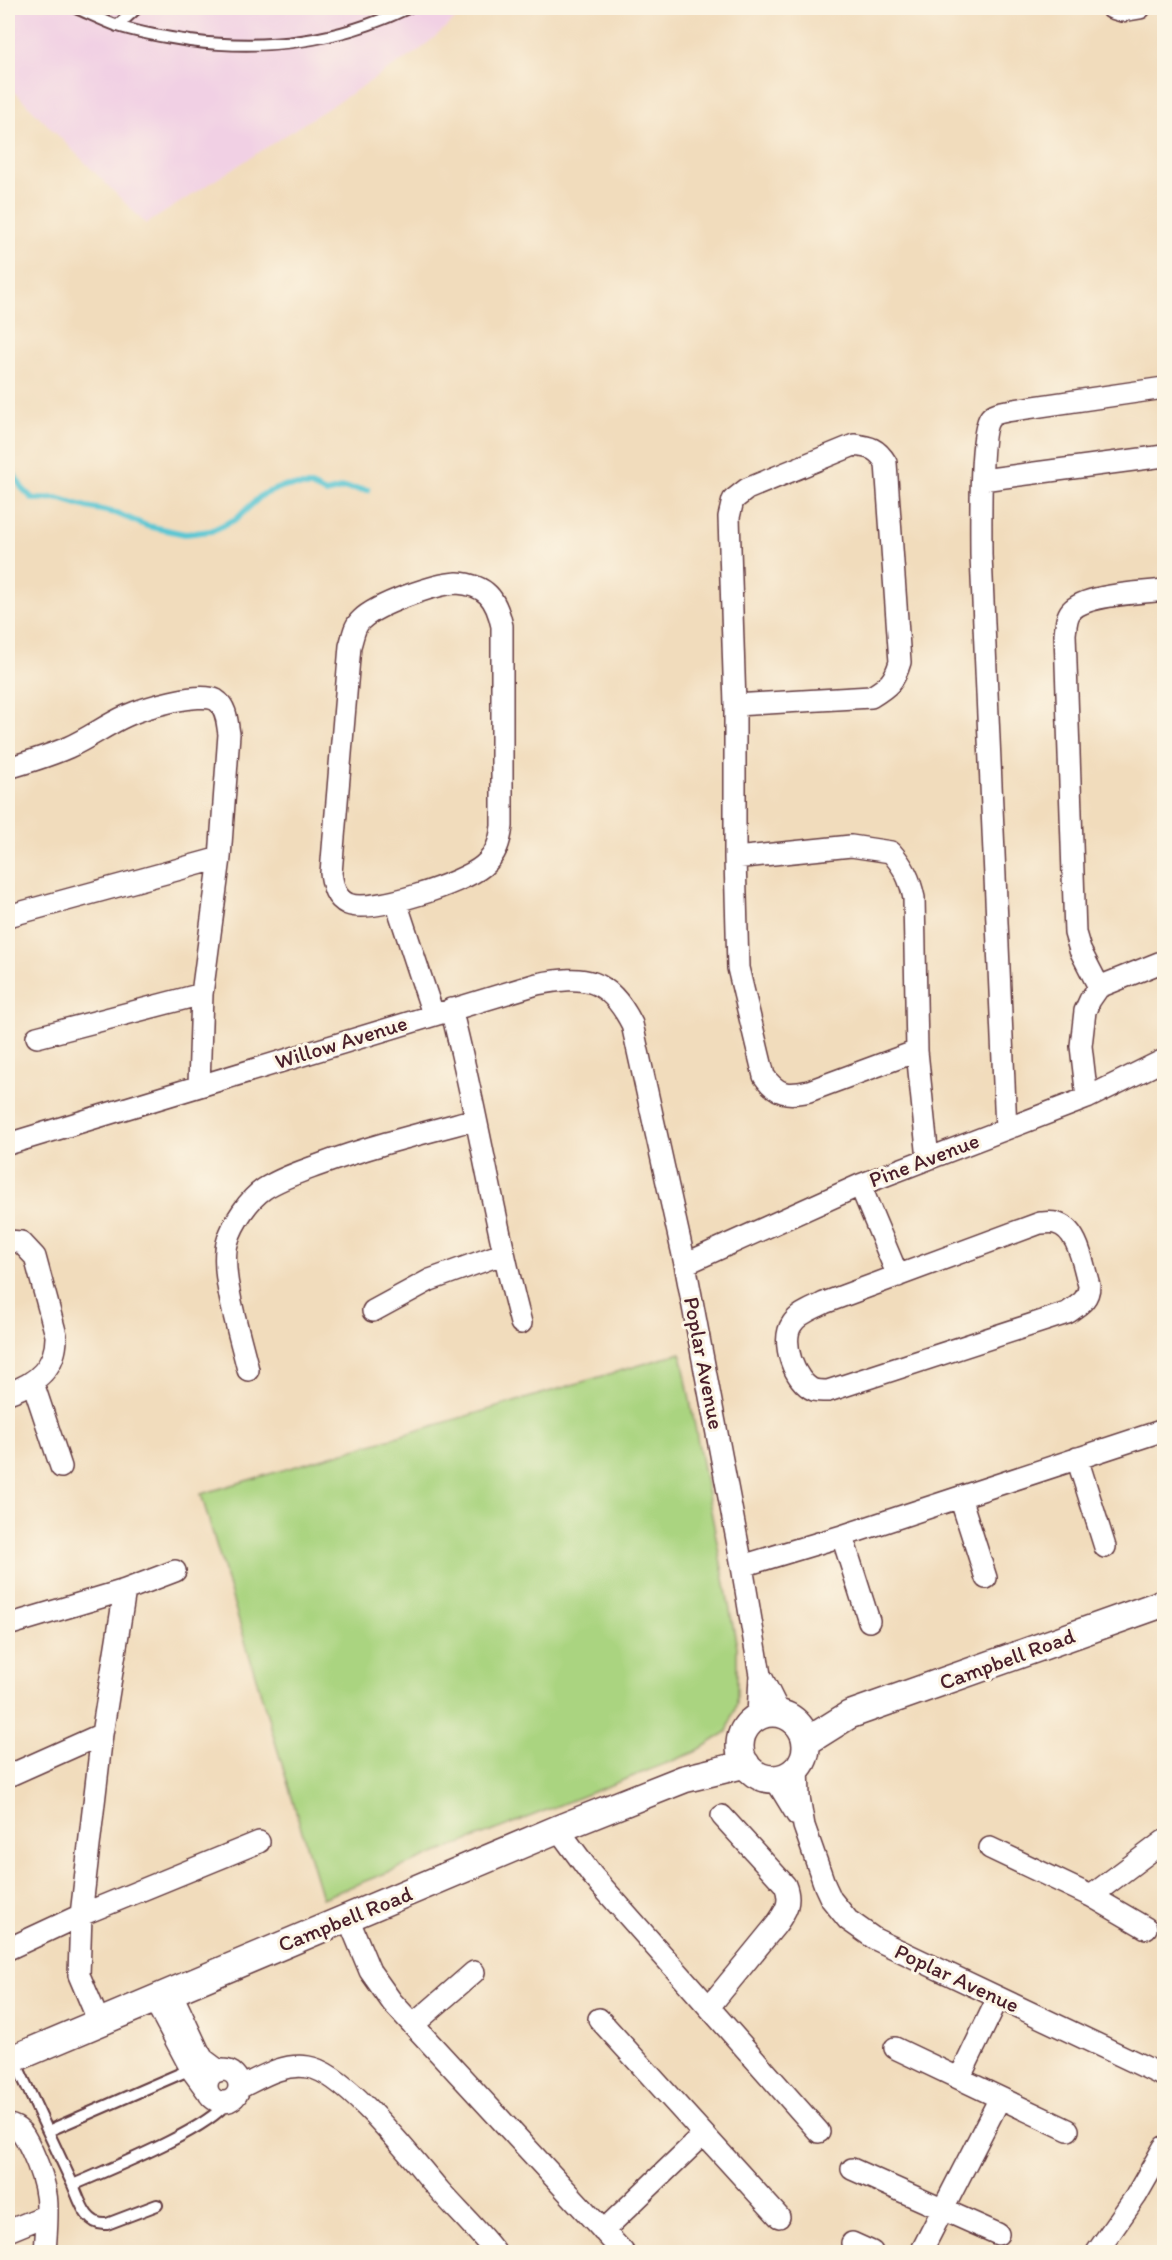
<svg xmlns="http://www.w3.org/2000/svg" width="1172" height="2260" font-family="Itim,sans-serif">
	<rect width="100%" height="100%" fill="#fcf5e5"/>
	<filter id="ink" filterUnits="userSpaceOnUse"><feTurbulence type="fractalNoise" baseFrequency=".0167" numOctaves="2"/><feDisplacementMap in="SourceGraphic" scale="12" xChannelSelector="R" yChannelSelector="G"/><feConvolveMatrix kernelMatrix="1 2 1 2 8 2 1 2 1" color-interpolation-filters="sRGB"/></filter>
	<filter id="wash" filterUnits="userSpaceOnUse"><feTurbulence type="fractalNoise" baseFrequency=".008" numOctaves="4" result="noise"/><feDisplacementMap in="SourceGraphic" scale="24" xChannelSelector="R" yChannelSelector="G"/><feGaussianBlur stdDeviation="1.35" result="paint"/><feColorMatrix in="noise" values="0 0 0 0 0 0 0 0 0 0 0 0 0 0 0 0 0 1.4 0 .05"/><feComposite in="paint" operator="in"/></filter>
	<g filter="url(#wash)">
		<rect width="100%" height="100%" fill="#f1dcbc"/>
		<!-- built -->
		<path fill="#f1d0e4" d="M8 8H468L421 49 146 224 8 85Z"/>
		<!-- green -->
		<path fill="#aad480" stroke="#7a7a56" stroke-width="1.5" d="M681 1353 737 1647V1703L727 1732 695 1752 322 1898 201 1494Z"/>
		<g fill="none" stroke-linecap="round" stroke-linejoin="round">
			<!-- stream -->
			<path stroke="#5ac6d3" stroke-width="6" d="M12 471 22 488 33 499 57 498 87 507 116 513 147 526 185 534 211 531 236 519 262 495 284 486H311L326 493 344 488 368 490"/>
		</g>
	</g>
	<g filter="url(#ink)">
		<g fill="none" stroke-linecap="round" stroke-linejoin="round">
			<!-- service casing -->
			<g stroke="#633b41" stroke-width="14">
				<path id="service" d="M76 8C90 14 104 21 118 26 142 34 165 37 190 41 267 51 338 42 408 8
					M117 26 137 8
					M14 2059 73 2185C107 2170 208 2130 227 2102
					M48 2131 191 2069
					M73 2185C80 2201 86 2226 107 2224L157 2205"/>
			</g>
			<!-- minor casing -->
			<g stroke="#633b41" stroke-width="24">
				<path id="minor" d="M1112 8 1122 11 1140 8
					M982 480 1164 456
					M457 583C486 585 496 598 502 626V826C500 842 496 855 483 866 463 883 372 914 348 904 335 898 333 886 331 873L350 646C353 637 354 626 361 620 377 604 435 584 457 583Z
					M735 705 871 697C889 686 894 682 900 662L886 463C877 448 870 447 854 445L747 489 733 500 729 517 735 705V858L738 968 764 1076C777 1095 788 1096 809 1091L917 1051
					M8 768C28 762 49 756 69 747 89 738 106 725 126 716 143 708 200 691 216 700 227 707 227 723 229 734L220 858 202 994 199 1085
					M735 858 851 846 891 852C904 867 910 879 914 898L917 1051 928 1159
					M396 902 433 1014
					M8 916 220 858
					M1099 987 1080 950 1075 933 1065 634C1066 627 1066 617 1071 611 1085 594 1143 593 1164 590
					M451 1009C478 1113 493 1219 521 1323
					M37 1037 202 994
					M1087 1098 1081 1046 1085 1011 1090 1000 1099 987 1164 961
					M1006 1129 981 555C981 533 979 431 990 418 994 413 1001 412 1007 411L1164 388
					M8 1144 537 984C585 975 608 977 632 1024L685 1264 742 1566 760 1675 758 1717
					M860 1185 898 1276
					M1040 1223C1045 1223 1051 1222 1055 1223 1079 1228 1083 1266 1089 1285 1089 1300 1079 1305 1067 1313L828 1391C823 1391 818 1391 814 1390 794 1382 780 1341 792 1324 799 1313 813 1309 824 1303Z
					M8 1241 21 1242 35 1257 56 1335C57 1367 36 1384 8 1393
					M685 1264 860 1185 1087 1098 1164 1060
					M373 1311 430 1280 502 1254
					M248 1370C241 1338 218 1271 228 1240 233 1223 249 1199 264 1189 281 1178 300 1172 319 1165 370 1146 423 1133 476 1119
					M33 1383 61 1467
					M1077 1458 1105 1547
					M960 1497 986 1578
					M842 1536 869 1621
					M742 1566 842 1536 1164 1430
					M8 1625 125 1590 175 1571
					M762 1678 780 1714
					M798 1767 799 1797 804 1826 825 1886 831 1899 848 1920 875 1939 1164 2076
					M8 1776 102 1734
					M775 1779 797 1815
					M558 1829 592 1875 819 2132
					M990 1848 1091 1896 1146 1928
					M1091 1896 1164 1841
					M348 1918 370 1971 392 2002 623 2252
					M8 1949 81 1915 259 1842
					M171 1992 198 2050 203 2059 219 2071
					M154 1999 191 2069 207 2091
					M709 2007 776 1925C786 1911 792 1902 785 1885L722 1816
					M599 2019 779 2217
					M99 2022 79 1975 81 1915 102 1734 125 1590
					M413 2025 474 1972
					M895 2048 1068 2130
					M207 2086a16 16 0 1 1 32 0a16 16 0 1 1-32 0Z
					M960 2077 998 1998
					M239 2088C260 2078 282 2063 308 2067 346 2072 414 2161 440 2191 458 2211 479 2231 495 2252
					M8 2125C22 2127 26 2139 32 2151 51 2192 48 2209 45 2252
					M852 2169 998 2234
					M8 2231 47 2215
					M603 2231 703 2135
					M852 2243 872 2252
					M921 2252 1000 2098
					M1097 2252 1136 2196 1164 2147"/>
			</g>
			<!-- tertiary casing -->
			<g stroke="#633b41" stroke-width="30">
				<path id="tertiary" d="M740 1746a33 33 0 1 1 66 0a33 33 0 1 1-66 0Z
					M806 1742 849 1715 1164 1603
					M8 2061 558 1829 684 1779 746 1764"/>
			</g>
			<!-- service -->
			<use href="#service" stroke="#fff" stroke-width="10"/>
			<!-- minor -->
			<use href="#minor" stroke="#fff" stroke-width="21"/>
			<!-- tertiary -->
			<use href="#tertiary" stroke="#fff" stroke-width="27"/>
		</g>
	</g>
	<g text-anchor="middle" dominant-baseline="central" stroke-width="6" stroke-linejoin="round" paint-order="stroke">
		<!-- street labels -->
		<g font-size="22" fill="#4a1f2b" stroke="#fcf5e5">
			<text transform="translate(341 1042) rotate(-17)">Willow Avenue</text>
			<text transform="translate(924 1160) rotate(-21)">Pine Avenue</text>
			<text transform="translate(704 1363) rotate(79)">Poplar Avenue</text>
			<text transform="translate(1007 1659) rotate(-20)">Campbell Road</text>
			<text transform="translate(345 1919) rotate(-22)">Campbell Road</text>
			<text transform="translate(957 1978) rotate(25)">Poplar Avenue</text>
		</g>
	</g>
	<!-- margin -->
	<rect width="1172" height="2260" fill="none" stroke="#fcf5e5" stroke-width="30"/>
</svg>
